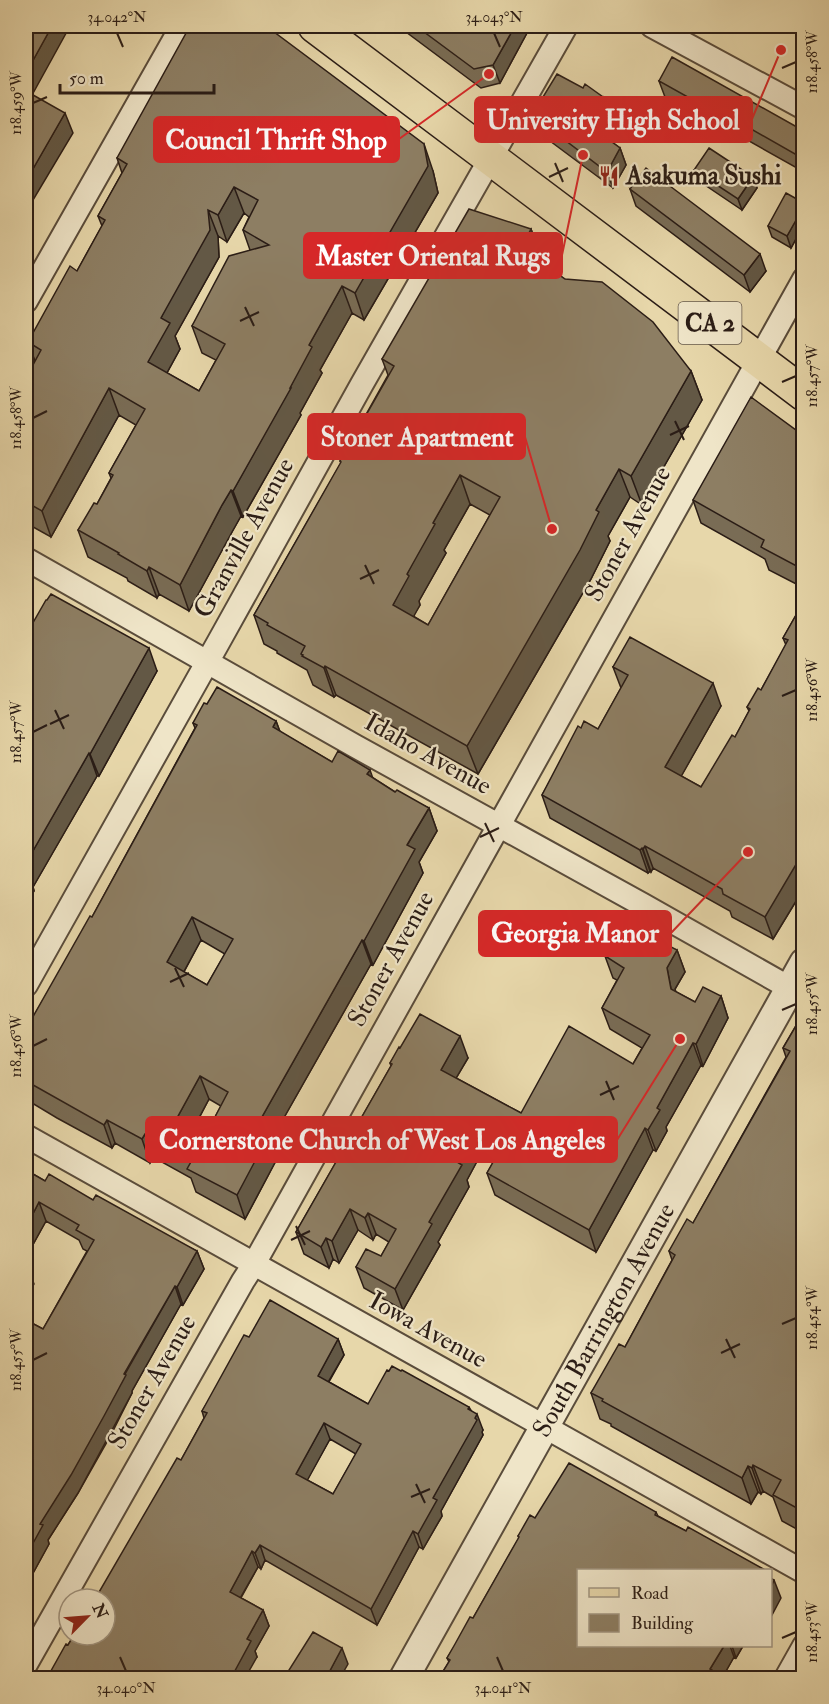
<svg xmlns="http://www.w3.org/2000/svg" width="829" height="1704" font-family="'IM FELL Double Pica',serif">
	<rect width="100%" height="100%" fill="#e7d7aa"/>
	<filter id="stains"><feTurbulence type="fractalNoise" baseFrequency=".00333" numOctaves="4"/><feColorMatrix values="0 0 0 0 .2 0 0 0 0 .09 0 0 0 0 .02 0 0 0 .5 -.17"/></filter>
	<radialGradient id="worn" r=".72"><stop offset=".6" stop-color="#630" stop-opacity="0"/><stop offset="1" stop-color="#630" stop-opacity=".3"/></radialGradient>
	<g fill="none" stroke-linecap="round" stroke-linejoin="round">
		<!-- minor casing -->
		<g stroke="#5a4c3b" stroke-width="26">
			<path id="minor" d="M652 26 804 108
				M26 301 182 26
				M26 559 355 746 643 905 804 996
				M26 985 218 643 362 384 566 26
				M26 1136 804 1572
				M26 1664 243 1281 254 1264 804 279
				M786 1678 804 1646"/>
		</g>
		<!-- tertiary casing -->
		<g stroke="#5a4c3b" stroke-width="32">
			<g id="tertiary">
				<path id="s1" d="M404 1678 804 963"/>
			</g>
		</g>
		<!-- primary casing -->
		<g stroke="#2b1d16" stroke-width="36">
			<path id="primary" d="M315 26 804 394"/>
		</g>
		<!-- minor -->
		<use href="#minor" stroke="#efe5c8" stroke-width="22"/>
		<!-- tertiary -->
		<use href="#tertiary" stroke="#efe5c8" stroke-width="28"/>
		<!-- primary -->
		<use href="#primary" stroke="#e7d7aa" stroke-width="33"/>
	</g>
	<!-- wall -->
	<path fill="#796c55" stroke="#2b1d16" stroke-width="1.5" fill-rule="evenodd" d="M398 26H525L527 33 500 83 481 88Z
		M659 81 804 131V172L710 119 708 122 665 97Z
		M583 88 603 97 609 114 597 131 620 148 626 165 613 188 538 132 532 115Z
		M117 158 433 171 438 193 364 320 352 313 320 370 322 373 300 413 301 415 243 517 241 516 232 532 189 611 159 594 157 598 128 581 127 578 88 557 78 530 97 504 111 478 109 473 136 425 119 415 51 537 26 523V378L35 361 28 342 77 271 102 226 98 216 122 173ZM244 213 249 217 243 230 250 250 192 326 202 353 216 360 199 391 167 373 180 349 175 336 219 257 218 236 227 242Z
		M694 170 753 177 757 188 742 210 699 181Z
		M630 189 766 271 750 292 636 206Z
		M804 203V224L791 248 772 237 768 226Z
		M531 229 541 257 540 261 691 371 702 400 642 505 630 497 608 536 610 541 591 579 478 774 336 695 334 697 313 685 307 670 277 653V651L264 644 254 615 341 463 340 461 388 375 382 359ZM470 504 490 515 428 625 413 616 420 605 419 601 446 553 444 550Z
		M804 302V326L798 311Z
		M804 436V588L769 570 765 559 701 523 693 500Z
		M804 601V888L773 939 732 917 730 911 653 868 651 872 650 871 648 873 550 818 542 795 581 728 598 729 621 688 613 667 721 706 681 776 701 787 735 737 749 711 747 707 761 690 786 645 783 638Z
		M26 635 157 671 99 776H97L33 887 34 891 26 905Z
		M207 704 276 721 280 732 332 762 373 778 395 792 429 808 437 831 419 862 423 873 373 965 371 964 273 1137 279 1155 245 1219 196 1192 191 1178 153 1157 150 1163 115 1143 112 1148 57 1118 27 1100 26 1097V1029L92 917 195 728 193 723ZM201 940 225 954 207 985 184 972ZM209 1099 221 1106 206 1134 194 1128Z
		M640 938 677 950 685 972 675 989 676 992 695 1002 721 996 728 1018 703 1066 701 1065 666 1127 667 1131 656 1151 653 1150 596 1252 495 1195 487 1173 495 1159 482 1152 467 1180 469 1187 438 1242 440 1245 403 1310 364 1288 356 1267 381 1256 389 1242 376 1234 373 1240 358 1230 339 1263 333 1259 329 1268 304 1254 296 1232 391 1066 390 1063 400 1048 468 1058 456 1078 521 1113 633 1064 642 1048 610 1029 602 1008 617 980 613 978 605 956Z
		M804 1012V1533L782 1521 773 1497 763 1491 761 1494 758 1492 751 1504 611 1426V1424L600 1419 591 1393 625 1347 672 1260 669 1251 693 1223 786 1057 783 1048Z
		M26 1170 45 1181 93 1200 197 1251 204 1269 183 1305 181 1304 132 1391V1393L111 1435 78 1493 48 1540 49 1544 26 1586V1320L43 1329 87 1251 83 1249 79 1240 46 1221 26 1257Z
		M249 1337 338 1339 344 1355 329 1382 368 1404 469 1407 483 1430 482 1432 483 1435 441 1511 442 1516 423 1549 419 1547 377 1625 265 1560 261 1569 258 1567 241 1598 263 1610 269 1626 255 1651 257 1657 68 1645 181 1460 204 1418 202 1411ZM330 1439 356 1454 333 1494 307 1480Z
		M656 1512 658 1516 686 1531 765 1570 579 1646H743L736 1658 734 1657 722 1678H439L449 1662 447 1658 473 1618 519 1538 518 1536 535 1518Z"/>
	<!-- shaded-wall -->
	<path fill="#635845" stroke="#2b1d16" stroke-width="1.5" d="M52 26H70L26 106V73Z
		M515 26H525L527 33 500 83 493 65Z
		M603 97 609 114 591 139 585 122Z
		M704 102 710 119 708 122 702 105Z
		M65 113 73 133 27 210 28 212 26 217V181Z
		M424 144 433 171 438 193 364 320 355 293Z
		M620 148 626 165 613 188 607 172Z
		M753 177 757 188 742 210 738 199Z
		M234 187 244 213 227 242 218 215Z
		M804 206V224L791 248 787 236Z
		M208 210 218 236 219 257 175 336 180 349 158 389 148 362 161 318Z
		M531 229 541 257 532 277 521 248Z
		M760 254 766 271 750 292 744 275Z
		M342 286 352 313 320 370 322 373 300 413 301 415 243 517 233 491 290 388 309 345Z
		M691 371 702 400 642 505 631 476Z
		M109 388 119 415 51 537 42 511Z
		M619 469 630 497 608 536 610 541 591 579 478 774 467 746 596 510Z
		M460 475 470 504 444 550 446 553 419 601 420 605 404 634 393 605 407 574 433 523Z
		M231 490 241 516 232 532 189 611 180 585 222 505Z
		M149 567 159 594 157 598 147 571Z
		M149 648 157 671 99 776 90 754Z
		M325 666 336 695 334 697 324 668Z
		M713 683 721 706 674 789 665 767Z
		M276 721 285 745 273 727Z
		M89 753 97 776 33 887 34 891 26 905V863Z
		M370 770 378 793 367 774Z
		M429 808 437 831 419 862 423 873 373 965 364 941 407 845Z
		M804 825V888L773 939 765 917 796 838Z
		M645 846 653 868 651 872 643 849Z
		M642 848 650 871 648 873 640 850Z
		M192 917 201 940 176 986 167 962Z
		M362 940 371 964 273 1137 279 1155 245 1219 237 1195 258 1124Z
		M677 950 685 972 675 989 679 1011 671 989 667 968Z
		M721 996 728 1018 703 1066 696 1044Z
		M460 1036 468 1058 448 1092 441 1070Z
		M693 1043 701 1065 666 1127 667 1131 656 1151 648 1130 657 1108Z
		M200 1076 209 1099 186 1142 177 1118Z
		M107 1120 115 1143 112 1148 104 1125Z
		M645 1128 653 1150 596 1252 589 1230Z
		M474 1131 482 1152 467 1180 469 1187 438 1242 440 1245 403 1310 395 1289 429 1222 457 1162Z
		M145 1134 153 1157 150 1163 142 1139Z
		M39 1202 46 1221 26 1257V1227Z
		M350 1209 358 1230 339 1263 332 1241Z
		M368 1213 376 1234 373 1240 365 1218Z
		M326 1238 333 1259 329 1268 321 1247Z
		M197 1251 204 1269 183 1305 177 1287Z
		M27 1266 34 1284 26 1299V1269Z
		M175 1286 181 1304 132 1391V1393L78 1493 48 1540 49 1544 26 1586V1556L40 1524Z
		M338 1339 344 1355 323 1391 318 1376Z
		M477 1414 483 1430 482 1432 483 1435 441 1511 442 1516 423 1549 418 1534 433 1498Z
		M324 1423 330 1439 302 1490 296 1474Z
		M753 1465 763 1491 761 1494 752 1468Z
		M748 1466 758 1492 751 1504 742 1478Z
		M413 1531 419 1547 377 1625 371 1609Z
		M260 1545 265 1560 261 1569 255 1553Z
		M252 1551 258 1567 235 1607 230 1592Z
		M771 1580H774L781 1598 771 1617Z
		M263 1610 269 1626 255 1651 257 1657 245 1678H231L247 1639Z
		M724 1646H730L734 1657 722 1678H708L710 1669Z
		M732 1646H743L736 1658Z
		M342 1648 348 1664 340 1678H326Z"/>
	<!-- building -->
	<path fill="#8d7e63" stroke="#2b1d16" stroke-width="1.5" fill-rule="evenodd" d="M26 26H52L26 73Z
		M190 26H266L424 144 428 166 355 293 342 286 309 345 312 347 290 388H291L233 491 231 490 222 505 180 585 149 567 147 571 118 554 119 553 78 530 94 503 97 504 113 475 109 473 145 409 109 388 42 511 26 502V378L41 350 28 342 70 266 77 271 105 220 98 216 127 164 117 158ZM234 187 258 200 243 230 269 245 229 256 192 326 225 344 199 391 148 362 170 323 161 318 210 230 208 210 218 215Z
		M416 26H515L493 65 474 69Z
		M672 57 804 131V155L802 158 704 102 702 105 659 81Z
		M557 74 583 88 585 84 603 97 585 122 620 148 607 172 532 115Z
		M26 91 65 113 26 181Z
		M709 148 753 177 738 199 694 170Z
		M646 168 760 254 744 275 630 189Z
		M786 193 804 203V206L787 236 768 226Z
		M469 209 531 229 521 248 565 279 602 282 653 322 691 371 631 476 619 469 596 510 599 512 580 550 467 746 325 666 324 668 302 656 303 655 301 654 305 646 267 625 268 623 254 615 341 462 340 461 394 366 382 359ZM460 475 500 497 428 625 393 605 409 576 407 574 435 524 433 523Z
		M804 302V315L798 311Z
		M751 397 804 436V570L761 547 764 540 693 500Z
		M51 594 149 648 90 754 89 753 26 863V788L32 776 26 772V635L46 600H47Z
		M804 601V825L796 838 804 842V851L765 917 723 894 722 889 645 846 643 849 642 848 640 850 542 795 578 726 581 728 584 721 598 729 628 675 613 667 630 637 713 683 665 767 701 787 732 735 735 737 750 709 747 707 758 688 761 690 788 640 783 638Z
		M217 687 276 721 273 727 332 762 338 751 370 770 367 774 395 792 397 790 429 808 407 845 415 849 364 941 362 940 258 1124 271 1131 237 1195 187 1169 192 1160 145 1134 142 1139 107 1120 104 1125 26 1081V1029L90 916 92 917 197 725 193 723 204 703 207 704ZM192 917 233 939 207 985 167 962ZM200 1076 228 1092 206 1134 177 1118Z
		M621 927 640 938 643 932 677 950 667 968 671 989 695 1002 703 987 721 996 696 1044 693 1043 657 1108 660 1110 648 1130 645 1128 589 1230 487 1173 502 1146 474 1131 457 1162 462 1165 429 1222 432 1224 395 1289 356 1267 366 1249 381 1256 396 1229 368 1213 365 1218 350 1209 332 1241 326 1238 321 1247 296 1232 392 1064 390 1063 399 1047 400 1048 420 1014 460 1036 441 1070 521 1113 569 1026 633 1064 650 1035 602 1008 624 968 605 956Z
		M804 1012V1512L773 1495 781 1480 753 1465 752 1468 748 1466 742 1478 602 1401 603 1399 591 1393 619 1344 625 1347 675 1255 669 1251 687 1219 693 1223 790 1051 783 1048Z
		M26 1170 45 1181 49 1174 93 1200 96 1195 197 1251 177 1287 175 1286 124 1374 126 1375 104 1416 71 1475 40 1524 43 1525 26 1556V1320L43 1329 94 1240 76 1230 79 1225 39 1202 26 1227Z
		M270 1300 338 1339 318 1376 368 1404 387 1370 389 1371 392 1366 401 1371 402 1370 469 1407 468 1409 477 1414 475 1418 477 1420 433 1498 437 1500 418 1534 413 1531 371 1609 260 1545 255 1553 252 1551 230 1592 263 1610 247 1639 251 1641 231 1678H47L66 1644 68 1645 74 1635H105V1599H95L177 1458 181 1460 207 1413 202 1411 244 1335 249 1337ZM324 1423 361 1444 333 1494 296 1474Z
		M569 1463 656 1512 655 1515 686 1531 688 1527 765 1570H579V1646H724L710 1669 712 1670 708 1678H439L450 1660 447 1658 455 1644 470 1617 473 1618 519 1537 518 1536 530 1515 535 1518Z
		M771 1578 774 1580 771 1587Z
		M313 1632 342 1648 326 1678H284Z"/>
	<!-- ticks -->
	<path fill="none" stroke="#2b1d16" stroke-width="2" d="M117 33 123 47M494 33 500 47M782 68 796 62M33 103 47 97M555 163 563 182M549 177 568 168M245 307 254 326M240 321 259 312M782 382 796 376M33 418 47 411M675 421 684 440M670 435 689 426M365 565 374 584M360 579 379 570M782 696 796 690M55 710 64 729M50 724 69 715M33 732 47 725M485 823 494 842M480 837 499 828M175 968 184 987M170 982 189 973M782 1010 796 1004M33 1046 47 1039M606 1081 614 1100M600 1095 619 1086M296 1226 305 1245M291 1240 310 1231M782 1324 796 1318M726 1339 735 1358M721 1353 740 1344M33 1360 47 1353M416 1484 425 1503M411 1497 430 1489M782 1638 796 1632M120 1657 126 1671M497 1657 503 1671"/>
	<!-- icons -->
	<defs>
		<g id="restaurant-bare" transform="scale(1.62)"><path d="M-5-6h1v4h1v-4h1v4h1v-4h1v5L-1.5 .5V6h-2V.5L-5-1ZM5-6V6H3V1.5H1.5Q1.5-4 5-6Z" fill="#8f2418" stroke="#efe5c8" stroke-width="2.5" paint-order="stroke"/></g>
	</defs>
	<g fill-rule="evenodd">
		<use href="#restaurant-bare" x="609" y="176"/>
	</g>
	<g text-anchor="middle" dominant-baseline="central" stroke-width="4.5" stroke-linejoin="round" paint-order="stroke">
		<!-- shield labels -->
		<rect fill="#efe5c8" stroke="#66594b" stroke-width="1.5" x="678.5" y="302" width="63" height="42" rx="4.5"/>
		<g font-size="24" font-weight="bold" fill="#2b1d16">
			<text x="710" y="323">CA 2</text>
		</g>
		<!-- poi labels -->
		<g font-size="26" font-weight="bold" fill="#2b1d16" stroke="#efe5c8" text-anchor="start">
			<text x="626" y="176">Asakuma Sushi</text>
		</g>
		<!-- street labels -->
		<g font-size="26" fill="#2b1d16" stroke="#efe5c8">
			<text transform="translate(628 534) rotate(-61)">Stoner Avenue</text>
			<text transform="translate(244 538) rotate(-61)">Granville Avenue</text>
			<text transform="translate(428 754) rotate(29)">Idaho Avenue</text>
			<text transform="translate(391 959) rotate(-61)">Stoner Avenue</text>
			<text stroke="none"><textPath href="#s1" startOffset="410">South Barrington Avenue</textPath></text>
			<text transform="translate(428 1330) rotate(29)">Iowa Avenue</text>
			<text transform="translate(152 1382) rotate(-60)">Stoner Avenue</text>
		</g>
	</g>
	<!-- callouts -->
	<path fill="none" stroke="#d62828" stroke-width="2" d="M781 50L752 119M489 74L399 139M583 155L562 255M552 529L525 437M748 852L671 933M680 1039L617 1140"/>
	<g fill="#d62828" stroke="#efe5c8" stroke-width="2">
		<circle cx="781" cy="50" r="6"/>
		<circle cx="489" cy="74" r="6"/>
		<circle cx="583" cy="155" r="6"/>
		<circle cx="552" cy="529" r="6"/>
		<circle cx="748" cy="852" r="6"/>
		<circle cx="680" cy="1039" r="6"/>
	</g>
	<g fill="#d62828" stroke="#d62828" stroke-width="2">
		<rect x="475" y="97" width="277" height="45" rx="6"/>
		<rect x="154" y="117" width="245" height="45" rx="6"/>
		<rect x="304" y="233" width="258" height="45" rx="6"/>
		<rect x="308" y="414" width="217" height="45" rx="6"/>
		<rect x="479" y="911" width="192" height="45" rx="6"/>
		<rect x="146" y="1117" width="471" height="45" rx="6"/>
	</g>
	<g font-size="27" text-anchor="middle" font-weight="bold" fill="#fff">
		<text x="613" y="129">University High School</text>
		<text x="276" y="149">Council Thrift Shop</text>
		<text x="433" y="265">Master Oriental Rugs</text>
		<text x="417" y="446">Stoner Apartment</text>
		<text x="575" y="942">Georgia Manor</text>
		<text x="382" y="1149">Cornerstone Church of West Los Angeles</text>
	</g>
	<!-- margin -->
	<rect width="829" height="1704" fill="none" stroke="#e7d7aa" stroke-width="66"/>
	<!-- legend -->
	<rect x="577" y="1569" width="195" height="78" fill="#efe5c8" stroke="#a19581" stroke-width="1.5"/>
	<rect x="589" y="1588" width="30" height="9" fill="#e7d7aa" stroke="#a19581" stroke-width="1.5"/>
	<text x="631" y="1599" font-size="18" fill="#2b1d16">Road</text>
	<rect x="589" y="1614" width="30" height="18" fill="#8d7e63" stroke="#a19581" stroke-width="1.5"/>
	<text x="631" y="1629" font-size="18" fill="#2b1d16">Building</text>
	<!-- north arrow -->
	<g transform="translate(87 1617) rotate(65)"><circle r="28" fill="#efe5c8" stroke="#a19581" stroke-width="1.5"/>
	<path d="M0-4.5L10 22L0 15L-10 22Z" fill="#8f2418"/>
	<text y="-9" font-size="16" font-weight="bold" text-anchor="middle" fill="#2b1d16">N</text>
	</g>
	<!-- scale -->
	<path d="M60 84v9h154v-9" fill="none" stroke="#2b1d16" stroke-width="3"/>
	<text x="69" y="84" font-size="18" fill="#2b1d16" stroke="#efe5c8" stroke-width="4.5" paint-order="stroke">50 m</text>
	<rect x="33" y="33" width="763" height="1638" fill="none" stroke="#2b1d16" stroke-width="2"/>
	<g font-size="15" text-anchor="middle" fill="#2b1d16">
		<text x="117" y="22">34.042°N</text>
		<text x="494" y="22">34.043°N</text>
		<text transform="translate(812 62) rotate(-90)" y="5">118.458°W</text>
		<text transform="translate(16 103) rotate(-90)" y="5">118.459°W</text>
		<text transform="translate(812 376) rotate(-90)" y="5">118.457°W</text>
		<text transform="translate(16 418) rotate(-90)" y="5">118.458°W</text>
		<text transform="translate(812 690) rotate(-90)" y="5">118.456°W</text>
		<text transform="translate(16 732) rotate(-90)" y="5">118.457°W</text>
		<text transform="translate(812 1004) rotate(-90)" y="5">118.455°W</text>
		<text transform="translate(16 1046) rotate(-90)" y="5">118.456°W</text>
		<text transform="translate(812 1318) rotate(-90)" y="5">118.454°W</text>
		<text transform="translate(16 1360) rotate(-90)" y="5">118.455°W</text>
		<text transform="translate(812 1632) rotate(-90)" y="5">118.453°W</text>
		<text x="126" y="1693">34.040°N</text>
		<text x="503" y="1693">34.041°N</text>
	</g>
	<rect width="100%" height="100%" filter="url(#stains)"/>
	<rect width="100%" height="100%" fill="url(#worn)"/>
</svg>
